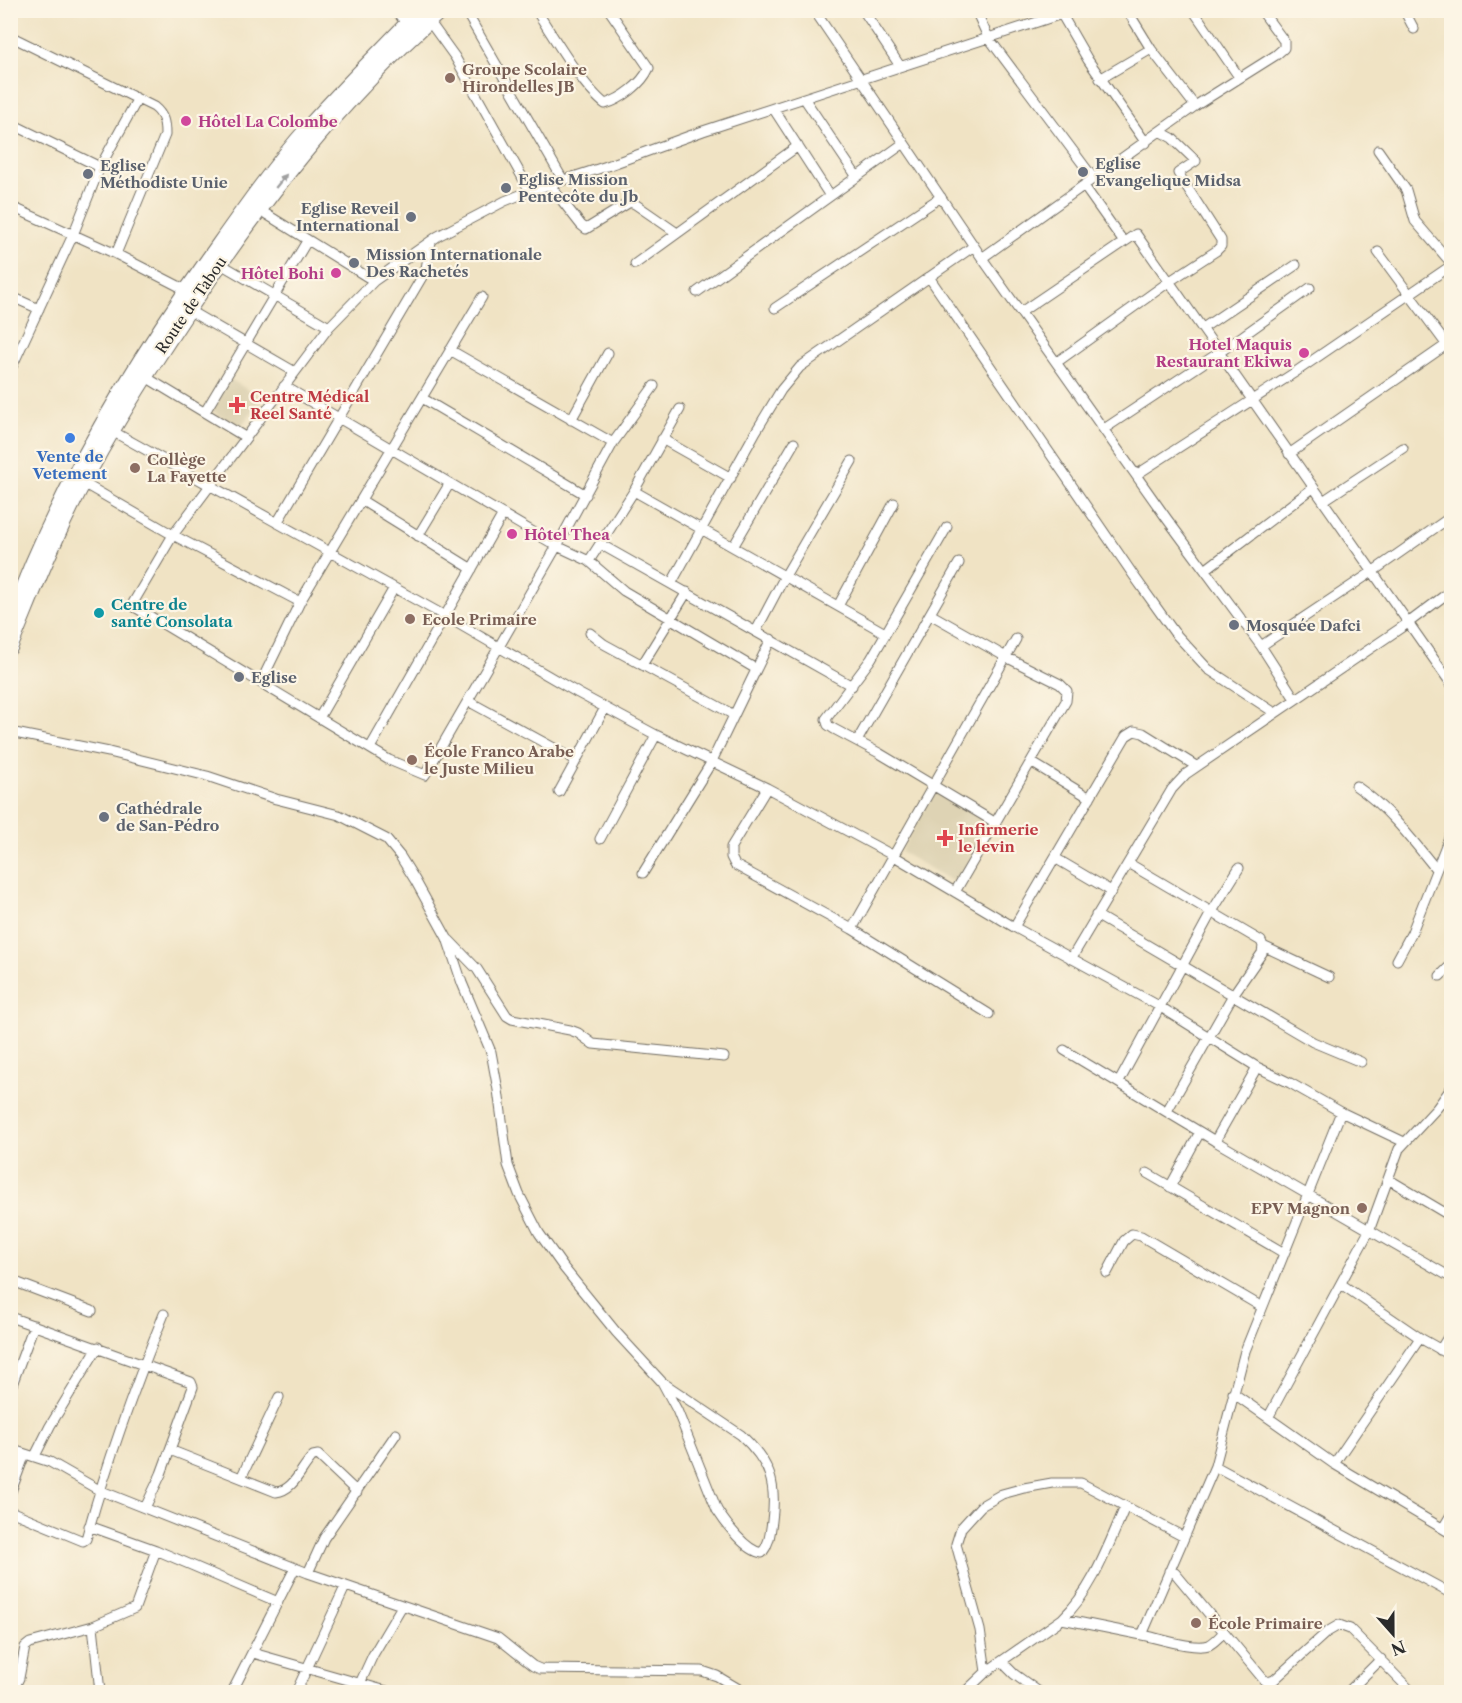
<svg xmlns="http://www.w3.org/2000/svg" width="1462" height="1703" font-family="'Libre Caslon Text',serif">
	<rect width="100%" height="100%" fill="#fcf5e5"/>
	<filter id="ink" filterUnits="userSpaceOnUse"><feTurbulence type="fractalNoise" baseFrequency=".0167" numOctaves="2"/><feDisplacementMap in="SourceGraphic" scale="12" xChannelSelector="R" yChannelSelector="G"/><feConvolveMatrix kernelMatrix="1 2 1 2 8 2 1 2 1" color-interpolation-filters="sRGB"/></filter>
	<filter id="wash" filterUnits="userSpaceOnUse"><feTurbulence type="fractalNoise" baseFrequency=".008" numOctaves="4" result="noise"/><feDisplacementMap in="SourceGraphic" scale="24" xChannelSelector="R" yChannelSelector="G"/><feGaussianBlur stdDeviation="1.35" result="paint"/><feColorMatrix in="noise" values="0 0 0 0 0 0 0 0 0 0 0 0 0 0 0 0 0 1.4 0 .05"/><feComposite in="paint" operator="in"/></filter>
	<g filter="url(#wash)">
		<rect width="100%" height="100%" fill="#f0e3c4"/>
		<!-- built -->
		<path fill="#ded3b4" d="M230 379 263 399 240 427 212 411Z
			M935 790 990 824 956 883 901 852Z"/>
	</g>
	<g filter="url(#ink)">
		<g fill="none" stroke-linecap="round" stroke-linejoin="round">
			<!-- street casing -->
			<g stroke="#706b61" stroke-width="11">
				<path id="street" d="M395 10 410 27
					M465 10 563 180
					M536 10C553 36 582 86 605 104 622 99 642 84 649 68L609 10
					M814 10 982 258 1167 519 1261 646 1295 699
					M863 10 900 66
					M972 10 978 15 988 37 1094 179
					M1127 10 1151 49 1195 106
					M1193 10 1239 77
					M1404 10 1414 29
					M1062 15 1088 60 1146 143
					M429 21 455 57 530 191
					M10 36 154 107C164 115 165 123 165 135L116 254
					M1100 79 1151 49
					M804 98 857 177
					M773 108 830 196
					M10 123 100 167
					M1378 150 1406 190 1415 221 1452 264
					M549 184 581 225 586 229 630 202 635 204 677 233
					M1084 186 1123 241
					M10 206 116 254 190 292
					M258 209 374 281
					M1378 252 1452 352
					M982 258 1195 106 1276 55 1284 48V41L1261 10
					M219 263 329 327
					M635 264 798 146
					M929 277 1134 576 1174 632 1208 669 1275 713
					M697 292 904 143
					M10 296 39 309
					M775 308 941 197
					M188 310 295 372
					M1021 312 1136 234 1452 685
					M1203 328 1296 265
					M450 350 613 443
					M1057 362 1170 281 1216 251 1221 246V240L1178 173 1196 161 1172 138 1161 132
					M10 371 73 235 100 167 137 100
					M144 376 245 437
					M284 386 557 546 589 561 624 591 756 669
					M654 386 613 443 557 546 425 775 389 760 133 606V603L173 535 329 327 374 281 438 236 505 201 530 191 607 166 703 131 1074 10
					M422 398 586 495
					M205 412 307 241
					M571 420 608 353
					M1104 429 1220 352 1310 288
					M112 431 445 616 578 693 656 735 767 788 894 856 1014 927 1159 1006 1257 1067 1215 1141 1452 1278
					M662 439 731 478
					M1289 454 1452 341
					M1136 475 1294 373 1452 265
					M83 483 173 535 300 602
					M634 491 885 633
					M361 500 472 569
					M1323 501 1403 448
					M277 523 422 277 426 268 431 242
					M947 527 871 659 826 719 828 725 834 729 879 753 996 823
					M418 536 450 483
					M600 544 852 686
					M733 547 794 443
					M589 561 634 491 680 409
					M1205 570 1313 488
					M671 584 755 433 781 390 800 367 974 246
					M838 606 894 503
					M930 614 1006 657 1060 684 1067 691 1066 701 955 892
					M756 631 785 576 852 461
					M590 633 604 644 734 715
					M1261 646 1372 572 1452 516
					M642 665 687 592
					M261 682 300 602 482 297
					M468 701 576 760
					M319 718 394 588
					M10 732 109 752 207 776 276 799 339 815 386 839 400 856 415 880 447 938 462 983 491 1052 498 1090 508 1165 519 1194 539 1233 564 1268 616 1332 662 1382 741 1435C770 1462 777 1483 772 1521 770 1533 770 1543 762 1553 746 1551 726 1524 717 1510L677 1410 662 1382
					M857 741 959 563
					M370 748 503 514
					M1031 762 1090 798
					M1356 786C1388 808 1411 838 1435 868
					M767 788 731 847V857L735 865 852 929
					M559 792 605 708
					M600 839 656 735
					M1055 858 1111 891
					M1128 863 1261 941 1263 946 1262 953 1233 995 1167 1111
					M643 873 711 763 771 639
					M1096 915 1313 1042 1361 1062
					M1014 927 1126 736 1134 731 1143 733 1196 766
					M449 940 477 969 507 1016 512 1019 570 1030 578 1033 593 1044 724 1057
					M1263 946 1329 977
					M1071 959 1172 789 1186 774 1408 623 1452 590
					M1397 960 1412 932 1452 830
					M1440 976 1452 964
					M989 1014 852 929 1016 639
					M1064 1050 1215 1141
					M1257 1067 1290 1083 1341 1112 1404 1142
					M1119 1082 1211 913 1239 868
					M1147 1173 1284 1253
					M1388 1179 1452 1217
					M1170 1187 1200 1132
					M1107 1273 1124 1241 1132 1234 1141 1236 1262 1307
					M10 1280 92 1311
					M1341 1284 1420 1338 1452 1356
					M10 1317 191 1382 193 1387 161 1474 145 1508
					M1440 1350 1452 1331
					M10 1390 34 1325
					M1233 1393 1334 1464 1452 1534
					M1269 1416 1369 1231 1399 1149 1437 1108 1452 1087
					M10 1449 50 1462 99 1490 308 1573 498 1638 533 1666 540 1669 702 1671 717 1676 744 1692
					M170 1450 276 1492C295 1490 301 1467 313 1456L318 1455 357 1492
					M35 1456 50 1426 98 1347
					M1334 1464 1420 1338
					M1215 1466 1245 1351 1341 1112
					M241 1478 279 1397
					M10 1494 25 1454
					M10 1511 83 1541 86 1539C107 1463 134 1388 164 1314
					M89 1526 156 1550 278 1602
					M1443 1528 1452 1513
					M1169 1571 1175 1573 1264 1680 1268 1682 1274 1680 1327 1632 1339 1625 1350 1629 1412 1692
					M308 1573 324 1538 396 1434
					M1062 1619C1093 1590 1108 1546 1125 1507
					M93 1626 100 1692
					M1224 1632C1220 1636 1215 1642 1209 1645 1194 1650 1158 1638 1142 1635L1215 1466 1452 1594
					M253 1653 390 1692
					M1002 1662 1014 1674 1039 1692
					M986 1672 980 1630 956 1544 961 1528 981 1506 1002 1494 1024 1488 1052 1483H1081L1184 1537
					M1351 1689 1381 1659
					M12 1692 19 1678 25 1647 30 1643 93 1626 135 1608 156 1550
					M232 1692 295 1568
					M296 1692 345 1587
					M356 1692 373 1655 402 1606
					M965 1692 986 1672 1062 1619 1142 1635"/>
			</g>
			<!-- primary casing -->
			<g stroke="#706b61" stroke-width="17">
				<path id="primary" d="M10 621C57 491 129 371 208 260 240 215 271 170 307 129 339 93 373 59 407 24L423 10
					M10 647C24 614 37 580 52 547 88 465 136 389 185 315 259 204 340 99 441 10"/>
			</g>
			<!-- street -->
			<use href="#street" stroke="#fff" stroke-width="9"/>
			<!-- primary -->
			<use href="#primary" stroke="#fff" stroke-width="15"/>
		</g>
		<!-- one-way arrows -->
		<defs><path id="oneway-solid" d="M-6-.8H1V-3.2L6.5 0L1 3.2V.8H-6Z" transform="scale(1.5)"/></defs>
		<use fill="#a0a0a0" href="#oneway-solid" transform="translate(281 181) rotate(-51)"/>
	</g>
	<!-- markers -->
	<g fill="#8d6e63" stroke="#fcf5e5" stroke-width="2">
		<circle cx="450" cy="78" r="6"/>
		<circle cx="135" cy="468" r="6"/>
		<circle cx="410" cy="619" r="6"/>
		<circle cx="412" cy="760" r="6"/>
		<circle cx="1362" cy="1208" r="6"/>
		<circle cx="1196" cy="1623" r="6"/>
	</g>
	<g fill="#d1479c" stroke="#fcf5e5" stroke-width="2">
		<circle cx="186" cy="121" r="6"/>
		<circle cx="336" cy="273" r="6"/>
		<circle cx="1304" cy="353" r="6"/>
		<circle cx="512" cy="534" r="6"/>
	</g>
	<g fill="#6b7280" stroke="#fcf5e5" stroke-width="2">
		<circle cx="1083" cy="172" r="6"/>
		<circle cx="88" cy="174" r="6"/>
		<circle cx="506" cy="188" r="6"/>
		<circle cx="411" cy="217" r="6"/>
		<circle cx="354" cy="263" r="6"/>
		<circle cx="1234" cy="625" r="6"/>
		<circle cx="239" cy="677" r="6"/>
		<circle cx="104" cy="817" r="6"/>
	</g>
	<g fill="#e0444e" stroke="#fcf5e5" stroke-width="2">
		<path d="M234 396h6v6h6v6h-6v6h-6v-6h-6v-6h6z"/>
		<path d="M942 829h6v6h6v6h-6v6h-6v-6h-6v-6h6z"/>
	</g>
	<circle fill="#3f7fe0" stroke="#fcf5e5" stroke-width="2" cx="70" cy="438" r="6"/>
	<circle fill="#0f9aa8" stroke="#fcf5e5" stroke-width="2" cx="99" cy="613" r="6"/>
	<g text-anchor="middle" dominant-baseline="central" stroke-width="4.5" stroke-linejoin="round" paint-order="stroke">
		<!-- education labels -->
		<g font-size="15" font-weight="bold" fill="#785e54" stroke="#fcf5e5" text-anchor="start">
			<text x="462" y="69">Groupe Scolaire<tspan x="462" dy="17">Hirondelles JB</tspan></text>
			<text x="147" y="459">Collège<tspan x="147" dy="17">La Fayette</tspan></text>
			<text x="422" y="619">Ecole Primaire</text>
			<text x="424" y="751">École Franco Arabe<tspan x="424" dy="17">le Juste Milieu</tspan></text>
			<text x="1350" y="1208" text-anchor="end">EPV Magnon</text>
			<text x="1208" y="1623">École Primaire</text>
		</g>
		<!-- hotel labels -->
		<g font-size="15" font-weight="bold" fill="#b23c85" stroke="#fcf5e5" text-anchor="start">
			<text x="198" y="121">Hôtel La Colombe</text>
			<text x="324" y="273" text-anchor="end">Hôtel Bohi</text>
			<text x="1292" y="344" text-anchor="end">Hotel Maquis<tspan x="1292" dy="17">Restaurant Ekiwa</tspan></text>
			<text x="524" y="534">Hôtel Thea</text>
		</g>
		<!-- worship labels -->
		<g font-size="15" font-weight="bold" fill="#5b616d" stroke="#fcf5e5" text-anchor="start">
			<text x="1095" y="163">Eglise<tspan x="1095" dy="17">Evangelique Midsa</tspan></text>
			<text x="100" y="165">Eglise<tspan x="100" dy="17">Méthodiste Unie</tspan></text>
			<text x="518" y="179">Eglise Mission<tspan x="518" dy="17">Pentecôte du Jb</tspan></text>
			<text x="399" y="208" text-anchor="end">Eglise Reveil<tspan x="399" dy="17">International</tspan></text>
			<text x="366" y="254">Mission Internationale<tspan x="366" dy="17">Des Rachetés</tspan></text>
			<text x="1246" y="625">Mosquée Dafci</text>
			<text x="251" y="677">Eglise</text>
			<text x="116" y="808">Cathédrale<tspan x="116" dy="17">de San-Pédro</tspan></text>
		</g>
		<!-- street labels -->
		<g font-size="15" fill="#2b2b2b" stroke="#fcf5e5">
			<text transform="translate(191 305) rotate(-56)">Route de Tabou</text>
		</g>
		<!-- health labels -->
		<g font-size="15" font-weight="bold" fill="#be3a42" stroke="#fcf5e5" text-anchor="start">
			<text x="250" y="396">Centre Médical<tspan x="250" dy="17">Reel Santé</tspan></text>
			<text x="958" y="829">Infirmerie<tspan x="958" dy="17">le levin</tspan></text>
		</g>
		<!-- shop labels -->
		<g font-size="15" font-weight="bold" fill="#366cbe" stroke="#fcf5e5">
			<text x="70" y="456">Vente de<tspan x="70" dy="17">Vetement</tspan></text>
		</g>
		<!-- culture labels -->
		<g font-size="15" font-weight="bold" fill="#0d838f" stroke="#fcf5e5" text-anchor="start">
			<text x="111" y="604">Centre de<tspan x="111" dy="17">santé Consolata</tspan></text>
		</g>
	</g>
	<!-- margin -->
	<rect width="1462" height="1703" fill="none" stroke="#fcf5e5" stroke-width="36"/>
	<!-- north arrow -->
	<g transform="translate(1393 1634) rotate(159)" stroke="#fcf5e5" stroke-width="4.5" paint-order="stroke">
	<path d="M0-4.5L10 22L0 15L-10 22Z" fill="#2b2b2b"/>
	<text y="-9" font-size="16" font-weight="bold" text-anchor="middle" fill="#2b2b2b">N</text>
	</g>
</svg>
